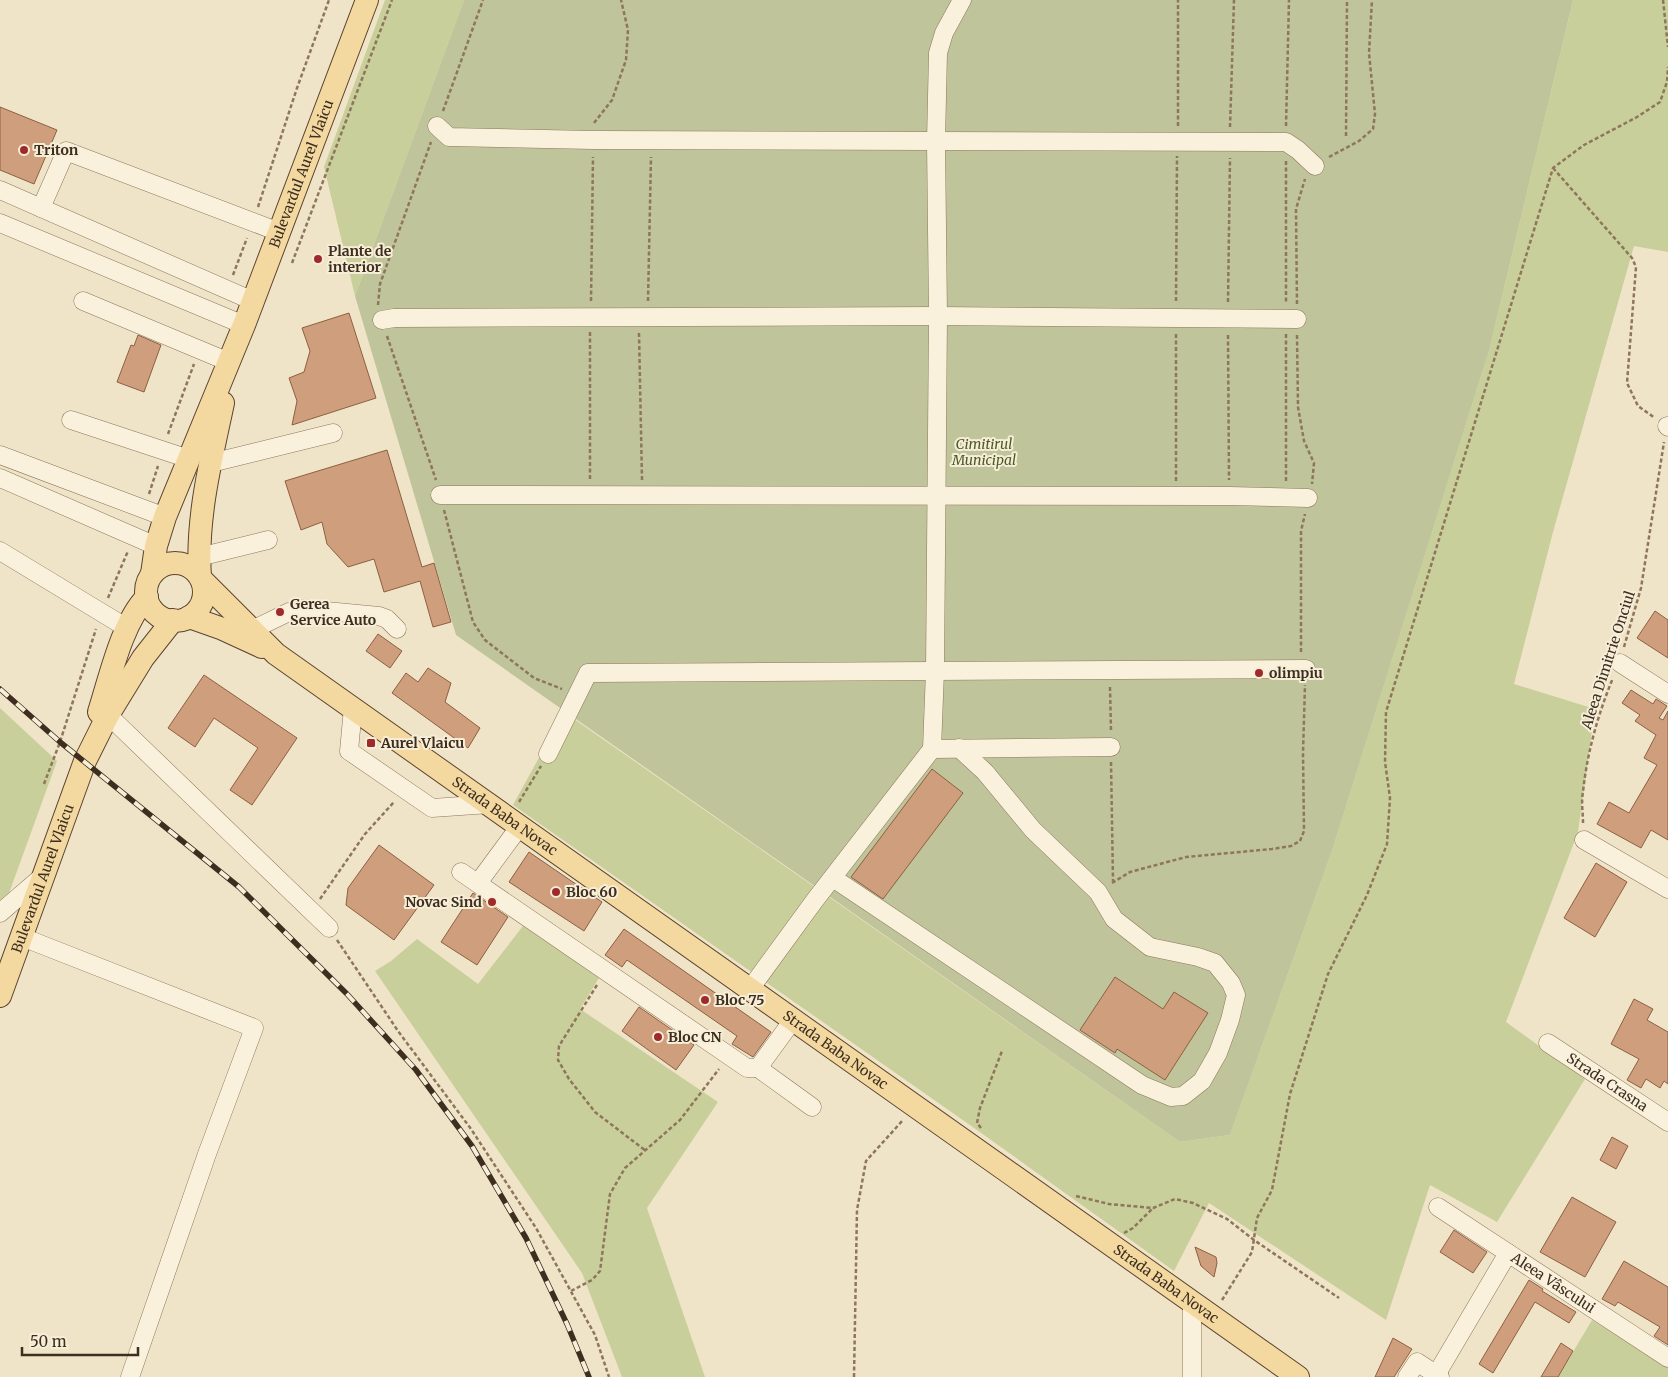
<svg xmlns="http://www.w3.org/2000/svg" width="1668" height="1377" font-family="Merriweather,serif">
	<rect width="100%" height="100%" fill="#f0e4c8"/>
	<!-- green -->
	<path fill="#c9cf9b" d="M385 0H464L355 296 324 167Z
		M1573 0H1668V252L1634 246 1553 532 1514 684 1595 709 1578 832 1506 1022 1585 1079 1497 1222 1430 1185 1386 1320 1209 1203 1174 1271 977 1130 513 805 564 712 1180 1142 1230 1135 1332 851 1489 351Z
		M0 708 57 761 0 918Z
		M523 926 599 978 580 1009 718 1102 647 1208 705 1377H622L582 1273 375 971 391 961 417 939 478 984Z
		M1592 1320 1668 1365V1377H1558Z"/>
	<!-- cemetery -->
	<path fill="#bfc49a" d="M464 0H1573L1489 351 1332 851 1230 1135 1180 1142 456 635 355 296Z"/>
	<!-- building -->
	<path fill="#cf9f7d" stroke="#8d5f41" d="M0 107 57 130 34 184 0 170Z
		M349 313 376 398 292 425 297 401 289 378 304 372 310 351 302 328Z
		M138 335 161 345 144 392 117 382 131 345 134 346Z
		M387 450 422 567 434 563 451 622 433 627 420 581 384 592 374 559 348 567 327 544 322 522 301 530 285 481Z
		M1655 611 1668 620V658L1637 638Z
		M378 634 402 651 390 668 366 651Z
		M428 668 451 683 445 702 480 728 468 748 392 693 406 673 418 682Z
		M204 675 297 738 252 805 230 790 258 748 214 718 195 747 168 728Z
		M1631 690 1653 704 1656 699 1667 706 1659 718 1663 720 1668 711V840L1651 830 1641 848 1597 824 1609 802 1629 813 1657 765 1644 758 1656 735 1635 721 1640 715 1622 703Z
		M932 769 963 793 883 899 851 877Z
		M379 845 434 885 394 940 346 905 348 888Z
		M529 852 602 902 584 931 509 882Z
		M1596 863 1627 882 1595 937 1564 918Z
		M473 893 508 917 477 965 441 942Z
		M624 929 771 1032 753 1057 732 1044 737 1036 627 960 622 967 605 955Z
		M1115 977 1163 1009 1174 992 1208 1013 1165 1080 1117 1049 1115 1053 1080 1030Z
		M1634 999 1653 1009 1647 1020 1668 1032V1084L1664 1081 1660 1088 1646 1079 1641 1088 1627 1080 1639 1059 1611 1044Z
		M639 1007 694 1045 676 1070 622 1031Z
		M1612 1137 1628 1146 1616 1169 1600 1160Z
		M1572 1197 1616 1222 1585 1277 1540 1252Z
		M1454 1230 1487 1252 1473 1273 1440 1252Z
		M1195 1247 1216 1257 1217 1263 1214 1277 1201 1266Z
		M1624 1261 1668 1287V1345L1654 1336 1660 1327 1618 1302 1615 1306 1602 1299Z
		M1529 1280 1543 1289 1542 1291 1576 1312 1569 1323 1535 1302 1493 1373 1479 1364Z
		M1393 1338 1412 1349 1394 1377H1375Z
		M1561 1343 1573 1351 1558 1377H1541Z"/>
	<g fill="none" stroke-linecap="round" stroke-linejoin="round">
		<!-- minor casing -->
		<g stroke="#8d765c" stroke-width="19">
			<g id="minor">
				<path d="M437 126 449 137 593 140 1286 142 1298 150 1315 166"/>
				<path d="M0 190 253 301"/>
				<path d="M41 208 66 151 279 232"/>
				<path d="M0 223 244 325"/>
				<path d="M83 301 229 362"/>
				<path d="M382 320 394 318 938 316 1297 319"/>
				<path d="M71 420 189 459"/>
				<path d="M1667 426 1668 427"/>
				<path d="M0 455 165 517"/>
				<path d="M211 463 333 433"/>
				<path d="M0 478 156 546"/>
				<path d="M440 495 1229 496 1308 498"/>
				<path d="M0 551 127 628"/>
				<path d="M199 557 268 540"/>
				<path d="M252 630 289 612 297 610 305 609 379 616 387 619 397 629"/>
				<path d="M1620 663 1668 694"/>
				<path d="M353 708 349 751 432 808 490 804"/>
				<path d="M108 715 329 928"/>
				<path d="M932 749 935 671 938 316 936 141 938 53 944 33 962 0"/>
				<path d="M548 754 588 673 1306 669"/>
				<path d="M1584 840 1668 889"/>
				<path d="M461 872 747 1068H758L793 1020"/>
				<path d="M833 878 1142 1085 1171 1097 1183 1096 1202 1081 1218 1053 1230 1020 1236 995 1231 983 1215 963 1198 957 1150 947 1114 919 1098 892 1033 830 985 772 959 748"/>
				<path d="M478 883 520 826"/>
				<path d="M0 913 44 875"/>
				<path d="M22 937 254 1028 207 1154 130 1377"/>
				<path d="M750 989 815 900 932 749 1111 747"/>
				<path id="s1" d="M1548 1043 1668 1122"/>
				<path d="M758 1068 812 1107"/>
				<path id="s2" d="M1438 1207 1668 1358"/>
				<path d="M1192 1303V1377"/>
				<path d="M1436 1375 1508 1253"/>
				<path d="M1407 1377 1417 1362 1440 1377"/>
			</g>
		</g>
		<!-- major casing -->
		<g stroke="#5b4430" stroke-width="24">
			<g id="major">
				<circle cx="175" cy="592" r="29"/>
				<path id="s3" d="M152 574 156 546 165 517 244 325 367 0"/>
				<path d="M200 577C196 518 211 460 223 403"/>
				<path id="s4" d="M202 580 276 654 1298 1377"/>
				<path d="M189 617 223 629 262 647"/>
				<path d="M99 712C110 678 122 622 147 597"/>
				<path id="s5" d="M0 996 85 761 108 715 143 658 173 620"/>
			</g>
		</g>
		<!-- path -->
		<path stroke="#8d765c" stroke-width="2.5" stroke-dasharray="4 2.5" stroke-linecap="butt" d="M1663 0 1668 47
			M443 111 483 0
			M594 123 612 100 626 60 628 30 621 0
			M1178 126V0
			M1286 126 1289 0
			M1230 127 1234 0
			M1346 136 1347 0
			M1329 157 1359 141 1373 129 1375 114 1369 53 1372 0
			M1286 161V303
			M1553 168 1632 258 1636 267 1627 383 1638 406 1655 418
			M258 207 297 88 329 0
			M292 263 392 0
			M233 275 247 238
			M591 301 593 157
			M648 301 651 157
			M1176 301 1177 156
			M1228 302 1230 158
			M1297 304 1296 209 1305 179
			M378 305 380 284 431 142
			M639 333 642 480
			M1176 334V481
			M1286 334V481
			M1228 335 1229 480
			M1297 335 1298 407 1304 441 1314 463 1312 484
			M387 336 436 480
			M168 434 194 364
			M590 479V332
			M149 494 158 466
			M444 510 473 622 485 640 534 678 562 689
			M108 598 128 551
			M1624 647 1641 588 1664 442
			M1301 652V531L1305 514
			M1110 687 1111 731
			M1111 762 1113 881
			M44 784 60 742 96 629
			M519 802 541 766
			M1583 823C1583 813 1581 802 1583 792 1587 753 1598 714 1613 678
			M1112 883 1130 872 1186 857 1272 849 1291 846 1300 841 1304 831 1303 753 1305 685
			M320 899 365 834 394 802
			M337 940 398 1031 471 1129 536 1228 595 1335 609 1377
			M597 985 559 1046 558 1060 569 1079 595 1112 646 1151
			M981 1128 977 1123 980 1108 1002 1051
			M1076 1196 1109 1204 1153 1208 1175 1199 1193 1203 1227 1219 1254 1240 1339 1298
			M1124 1233 1133 1228 1153 1208
			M571 1291 592 1280 600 1271 610 1194 625 1168 680 1120 719 1069
			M1222 1300 1252 1252 1257 1218 1272 1190 1290 1094 1328 974 1367 895 1387 844 1390 798 1385 762 1386 712 1553 168 1584 145 1637 117 1660 102 1667 82 1668 67
			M854 1377 857 1210 866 1161 903 1120"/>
		<!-- minor -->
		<use href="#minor" stroke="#faf1dc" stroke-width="18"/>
		<!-- major -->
		<use href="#major" stroke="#f3d9a0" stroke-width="22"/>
		<!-- rail casing -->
		<g stroke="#3d2e20" stroke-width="5.5">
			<path id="rail" d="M0 689 60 742 239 887 347 994 416 1070 472 1146 526 1238 567 1324 589 1377"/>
		</g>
		<!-- rail -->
		<use href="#rail" stroke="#f7eed8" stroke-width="4" stroke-dasharray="11" stroke-linecap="butt"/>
	</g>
	<!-- markers -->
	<g fill="#9e2a2b" stroke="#f7eed8" stroke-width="2">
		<circle cx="24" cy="150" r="5"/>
		<circle cx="318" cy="259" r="5"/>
		<circle cx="280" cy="612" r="5"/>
		<circle cx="1259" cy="673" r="5"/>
		<rect x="366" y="738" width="10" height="10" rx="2.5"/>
		<circle cx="556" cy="892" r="5"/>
		<circle cx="492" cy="902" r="5"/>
		<circle cx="705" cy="1000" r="5"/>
		<circle cx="658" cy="1037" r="5"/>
	</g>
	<g text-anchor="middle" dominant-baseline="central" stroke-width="4" stroke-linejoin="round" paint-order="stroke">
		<!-- poi labels -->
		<g font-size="14" font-weight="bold" fill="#3d2e20" stroke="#f7eed8" text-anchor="start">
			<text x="34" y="150">Triton</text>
			<text x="328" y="251">Plante de<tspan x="328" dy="16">interior</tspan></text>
			<text x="290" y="604">Gerea<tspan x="290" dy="16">Service Auto</tspan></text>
			<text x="1269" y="673">olimpiu</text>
			<text x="381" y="743">Aurel Vlaicu</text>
			<text x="566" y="892">Bloc 60</text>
			<text x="482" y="902" text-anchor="end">Novac Sind</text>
			<text x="715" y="1000">Bloc 75</text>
			<text x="668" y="1037">Bloc CN</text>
		</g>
		<!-- street labels -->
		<g font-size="14" fill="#3d2e20" stroke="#f7eed8">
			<text stroke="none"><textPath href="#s3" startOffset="428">Bulevardul Aurel Vlaicu</textPath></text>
			<text transform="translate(1608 660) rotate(-72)">Aleea Dimitrie Onciul</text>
			<text stroke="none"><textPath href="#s4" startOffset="385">Strada Baba Novac</textPath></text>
			<text stroke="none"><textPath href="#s5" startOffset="125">Bulevardul Aurel Vlaicu</textPath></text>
			<text stroke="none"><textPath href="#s4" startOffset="790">Strada Baba Novac</textPath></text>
			<text stroke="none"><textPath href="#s1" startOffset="71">Strada Crasna</textPath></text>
			<text stroke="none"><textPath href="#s2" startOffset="138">Aleea Vâscului</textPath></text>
			<text stroke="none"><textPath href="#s4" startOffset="1195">Strada Baba Novac</textPath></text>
		</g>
		<!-- park labels -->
		<g font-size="14" font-style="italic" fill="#4d5a26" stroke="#f7eed8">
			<text x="984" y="444">Cimitirul<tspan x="984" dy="16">Municipal</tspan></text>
		</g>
	</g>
	<!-- scale -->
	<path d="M22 1347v8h116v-8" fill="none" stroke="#3d2e20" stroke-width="2.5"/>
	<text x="30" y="1347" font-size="15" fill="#3d2e20" stroke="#f7eed8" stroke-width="4" paint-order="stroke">50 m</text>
</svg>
